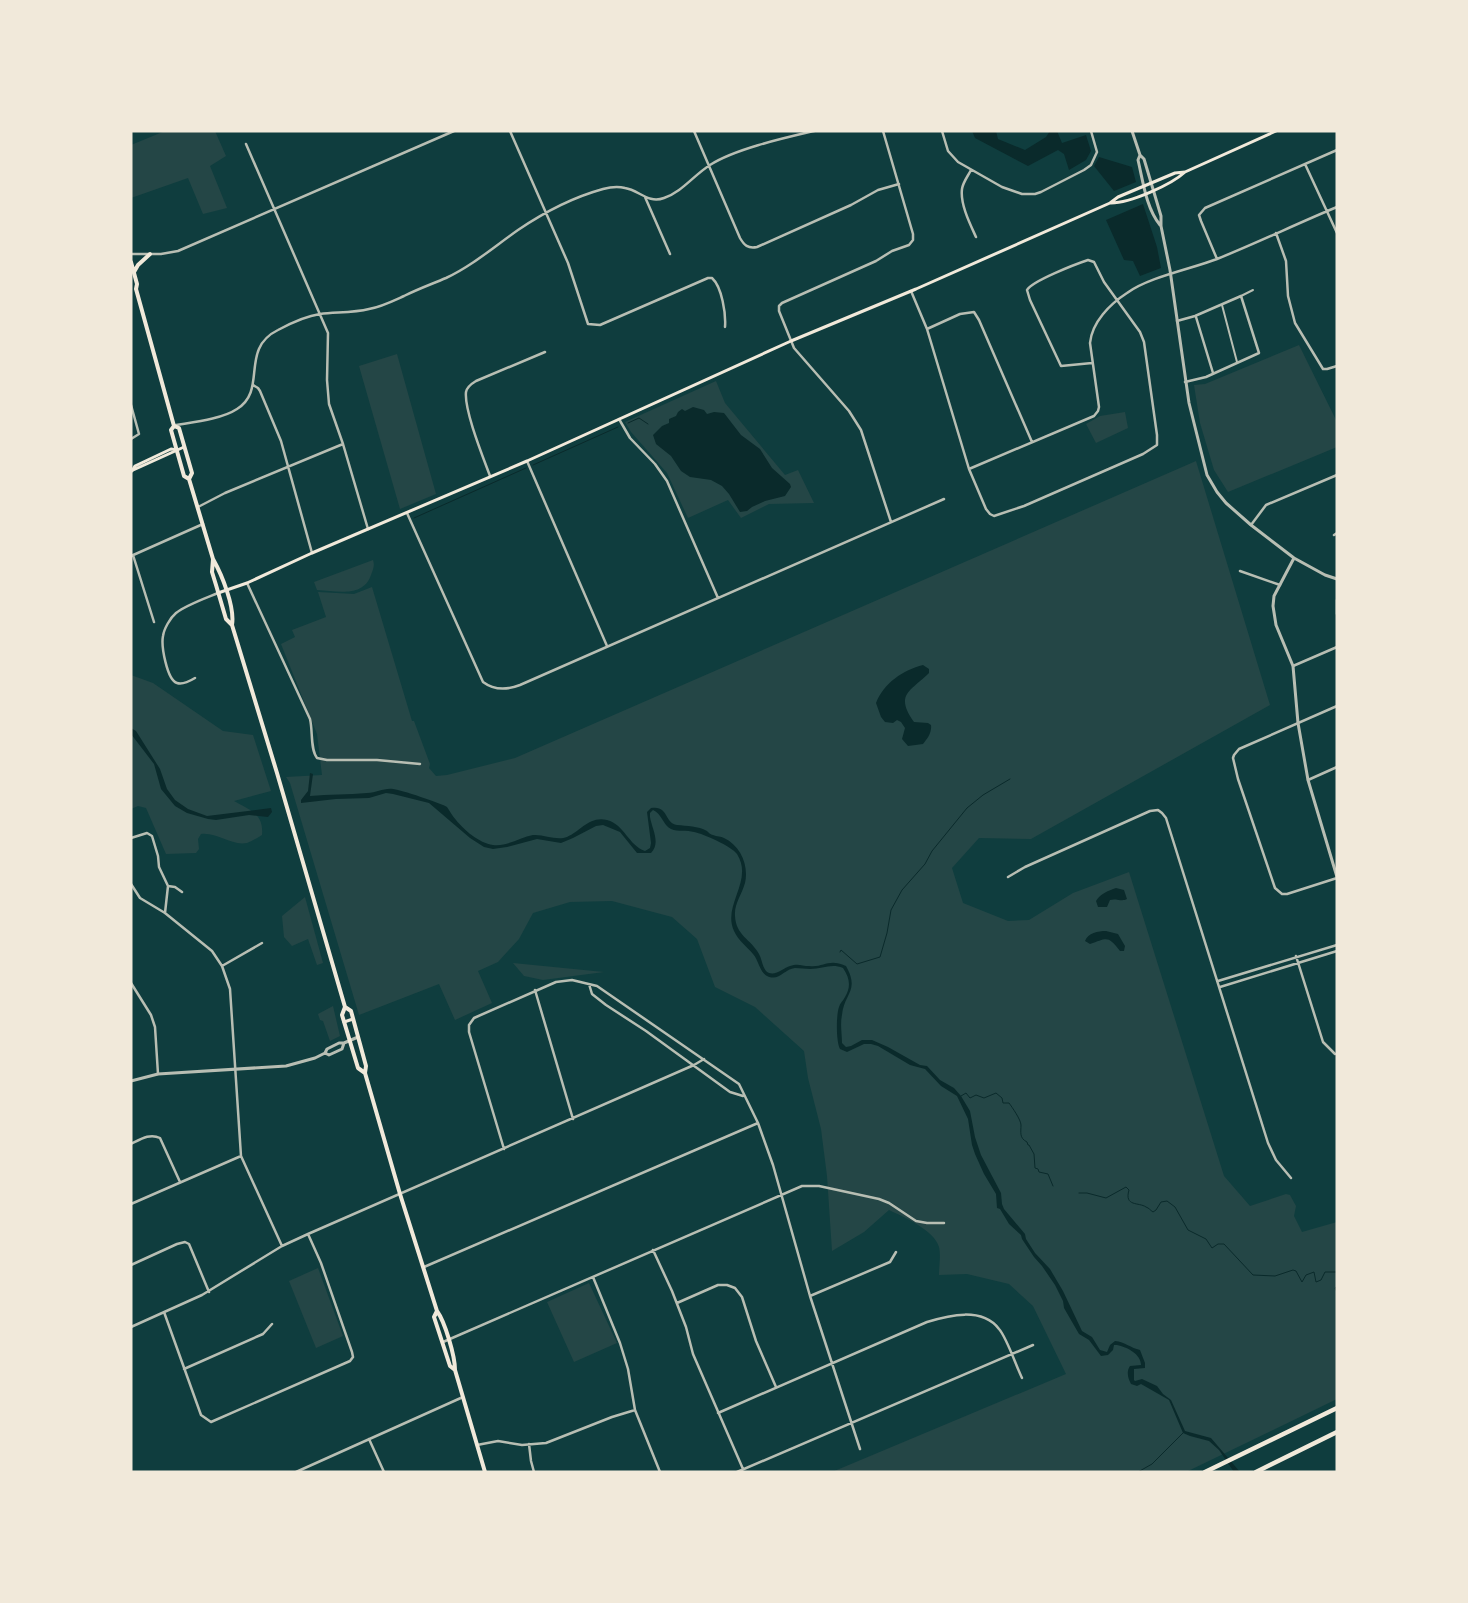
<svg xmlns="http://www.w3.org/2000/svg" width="1468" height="1603" font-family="Quicksand,sans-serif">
	<rect width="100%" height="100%" fill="#0f3d3e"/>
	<!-- green -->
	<path fill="#244646" d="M165 131H215L226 156 210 166 227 208 203 214 188 178 131 198V145Z
		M1299 345 1337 422V447L1228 492 1214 470 1200 423 1194 385 1205 384Z
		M397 354 436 494 400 509 359 366Z
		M716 381 725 403 785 475 798 470 814 503 769 504 741 518 728 500 688 518 667 473 631 432 625 422Z
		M1125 412 1128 428 1096 443 1086 424 1100 416Z
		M1196 461 1270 705 1031 839 979 838 952 868 963 903 1008 921 1029 920 1073 893 1129 872 1224 1176 1250 1206 1286 1194 1290 1195 1296 1206 1294 1216 1302 1232 1337 1222V1399L1186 1472H832L1066 1374 1033 1306 1009 1284 967 1274 939 1275C939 1267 941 1255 939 1247 934 1230 904 1217 889 1210L864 1232 832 1251 827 1176 821 1129 808 1078 804 1051 755 1007 715 987 697 939 672 917 612 901 570 902 533 913 519 939 498 962 478 971 492 1003 455 1020 439 984 359 1015 290 783 286 777 322 775 317 734 281 644 295 637 292 630 326 617 318 592 354 594 372 587 412 721H414L430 764 429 768 436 776 447 775 515 758Z
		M373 560C375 566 373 569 371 575 363 598 337 591 317 590L314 582Z
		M131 675 153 683 223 731 253 735 271 791 234 801C250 810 264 814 262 835 257 838 252 841 247 843 231 846 217 832 201 834L198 839 199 849 196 853 166 854 146 808 138 806 131 809Z
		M305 897 323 963 317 965 308 939 292 946 284 937 282 916Z
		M513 963 604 972 543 980 524 976Z
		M333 1006 340 1036 330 1041 323 1021 320 1020 318 1014Z
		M318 1268 343 1336 316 1348 289 1281Z
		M589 1283 617 1343 574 1362 547 1302Z"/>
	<!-- water -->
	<path fill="#0a2a2b" d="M972 131H996L998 139 1025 150 1046 137 1050 131H1057L1062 143 1086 135 1091 151 1086 160 1069 170 1064 154 1058 150 1028 166 975 138Z
		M1099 157 1132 167 1136 182 1114 191 1094 166Z
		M1143 204 1157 247 1161 268 1140 276 1133 261 1124 260 1106 220Z
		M693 407 704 410 707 414 714 412 724 413 741 435 760 449 772 468 790 484 791 487 785 496 765 501 752 507 747 511 740 512 729 494 722 486 711 480 690 477 681 471 671 456 656 444 653 435 662 426 669 423V419L676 416 678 412 682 409 685 411Z
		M923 665 929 669V673C911 691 894 694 914 722L928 723 931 725C932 733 927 739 923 744L908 746 902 739 905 728 901 722 897 720 893 723 885 722 881 717 876 703C884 683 903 670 923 665Z
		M131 728 136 731 160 769 167 789 175 800 188 809 207 816 271 808 272 812 268 817 249 815 216 820 208 819 187 813 175 806 161 789 154 764 131 734Z
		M310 773 313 774 310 796C329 794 348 795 367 793 377 793 383 788 393 789 399 789 443 804 447 807 450 811 452 816 456 820 464 830 479 843 493 845 507 847 520 837 533 835 544 834 556 841 567 837 581 831 589 816 607 820 625 825 628 845 645 851L650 848 651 843 647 812 651 808C669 805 664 823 677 825 687 826 698 826 707 831 708 832 711 835 713 835 717 837 721 836 724 838 741 846 749 866 745 883 742 894 734 904 735 916 736 936 751 939 759 954 762 959 762 966 766 971 774 978 783 968 790 966 798 963 802 966 809 966 824 968 828 958 846 966 860 991 844 993 842 1015 840 1024 842 1034 842 1043L846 1047 851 1046 862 1040H872L888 1047 920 1065 927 1066 940 1080 954 1088 961 1096 970 1111 975 1137 981 1155 1001 1193 1002 1204 1004 1209 1025 1234 1026 1239 1035 1253 1050 1269 1063 1291 1082 1331 1092 1337 1100 1350 1107 1352 1110 1345 1115 1341C1125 1342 1131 1348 1140 1350L1145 1363V1368L1134 1369V1380L1135 1381 1142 1379 1157 1386 1163 1394 1171 1400 1185 1431 1211 1438 1240 1472H1234L1219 1450 1209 1441 1190 1436 1183 1433 1169 1400 1141 1384 1137 1386 1131 1384C1128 1378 1126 1372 1130 1366L1141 1365C1141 1354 1127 1347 1117 1345H1114L1113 1350 1108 1355 1101 1356 1089 1340 1079 1334 1064 1308 1063 1301 1055 1285 1042 1266 1034 1257 1022 1239 1021 1235 1009 1224 1000 1209 997 1208 996 1194 984 1174 975 1154 972 1145 968 1119 957 1096 941 1086 925 1069 910 1065 878 1046 871 1044H864L847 1052 840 1049C836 1042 836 1015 839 1007 840 1003 843 1001 845 997 851 987 850 978 843 968 831 963 823 969 810 969 805 969 800 968 795 968 784 969 779 982 767 976 759 971 759 961 753 954 747 947 738 940 734 931 722 905 754 881 737 854 731 846 704 834 694 832 687 830 678 832 671 829 663 825 662 814 653 810L650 813V817C652 829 661 843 651 853H637L620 832 603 825 596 826 573 838 561 843 537 839 507 847 493 849 484 847 470 838 429 803 393 794 386 793 369 798 336 799 301 803V800L308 791Z
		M1116 888 1124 890 1127 899C1122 902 1116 898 1110 900L1107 907H1098L1096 901C1101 893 1108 891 1116 888Z
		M1106 931 1118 934 1125 946 1124 951H1120C1108 935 1107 938 1090 944L1085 941C1088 933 1098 931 1106 931Z"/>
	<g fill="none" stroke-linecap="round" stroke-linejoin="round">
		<!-- stream -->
		<path stroke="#0a2a2b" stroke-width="1" d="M628 423 639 418 648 424
			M533 465 618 427
			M414 518 526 468
			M840 952 841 950 857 964 880 957 887 933 891 910 902 890 925 864 932 851 967 808 983 795 1010 779
			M961 1096 966 1093 970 1098 976 1095 984 1098 996 1093 1002 1098 1003 1103H1009C1012 1107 1021 1120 1021 1125 1021 1132 1019 1138 1027 1142L1028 1145H1029L1034 1154 1035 1168 1038 1169 1039 1172 1048 1174 1053 1186
			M1079 1193H1087L1106 1198 1126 1187 1129 1190C1124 1207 1139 1202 1146 1207 1149 1208 1150 1210 1153 1212L1156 1210 1161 1202 1167 1201 1175 1207 1188 1230 1206 1239 1212 1248 1218 1244H1224L1253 1275 1275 1276 1293 1270 1296 1271 1302 1282 1306 1275 1314 1272 1316 1282 1321 1280 1325 1272H1337
			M1337 1278V1282
			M1337 1286 1335 1288 1337 1292
			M1138 1472 1152 1464 1184 1432"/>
		<!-- pedestrian -->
		<path stroke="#b8beb3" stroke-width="2" d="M1241 296 1253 290
			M1222 305 1237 362"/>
		<!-- minor -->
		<path stroke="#b8beb3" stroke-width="2.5" d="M510 131 568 263 588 324 600 325 708 278H712C722 287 726 314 725 327
			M694 131 740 238C744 245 748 249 757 247L851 205 878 190 899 184
			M883 131 913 234V240L909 245 892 251 876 261 782 303 779 306V311L794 348 849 411 861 430 891 522
			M942 131 948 151 958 162 1002 187 1022 194H1035L1041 192 1084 170 1091 165 1097 152 1091 131
			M246 144 328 333 327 380 329 404 343 444 368 529
			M1305 164 1337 233
			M971 170C968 176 963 182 962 189 960 204 970 224 976 237
			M645 197 670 254
			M1276 233 1286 261 1288 296 1295 323 1323 369H1327L1337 366
			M131 254H161L178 251 454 131
			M1217 259 1201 221 1199 215 1205 208 1337 150
			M911 291 927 329 969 469 986 509 990 514 994 516 1024 506 1143 454 1157 445V435L1144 342 1140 332 1104 282 1094 262 1088 260C1076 264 1032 281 1027 290L1030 300 1061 366 1092 363
			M1196 317 1213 373
			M1177 321 1195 316 1241 296 1259 353 1206 377 1185 382
			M927 329 960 314 974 312 979 320 1032 442
			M253 385 258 388 260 391 281 441 312 553
			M131 405 139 434 131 439
			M619 419 630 438 655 464 667 481 718 598
			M176 425C194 422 222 419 237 409 268 390 239 349 278 330 291 323 306 316 320 314 336 312 353 313 369 309 381 307 393 301 404 296 418 289 432 284 446 278 472 266 495 246 518 230 543 213 574 197 603 189 610 187 618 186 625 188 639 190 648 204 664 198 682 192 694 175 710 165 735 149 784 138 814 131
			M527 461 607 646
			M969 469 1094 416 1098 411 1099 407 1090 343C1092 322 1110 304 1127 293 1149 277 1191 269 1217 259 1257 243 1296 224 1337 207
			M490 476C483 457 464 410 466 392 467 387 471 384 476 381L545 352
			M198 507 225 493 343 444
			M407 513 483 682C495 691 507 690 520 685L944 499
			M1251 525 1266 505 1337 475
			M1334 535 1337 533
			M133 555 154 622
			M131 556 203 524
			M1240 571 1280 585
			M247 583 310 719C313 731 310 749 317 758L327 760H377L420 764
			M1337 600V614
			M1293 666 1337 647
			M195 678C190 681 183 685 177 683 167 680 161 646 163 636 164 629 170 618 176 613 186 605 206 598 218 593
			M1337 706 1239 749 1234 755 1233 758 1238 779 1275 888 1282 894H1287L1337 878
			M1308 780 1337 767
			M131 838 147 833 152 836 158 856 159 867 168 886 165 913
			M1008 877 1025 867 1150 811 1158 810 1162 813 1166 818 1268 1143 1276 1160 1291 1178
			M131 884 140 898 165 913 212 951 222 966 230 989 241 1156 282 1246
			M168 886 175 887 182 892
			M1296 956 1323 1042 1335 1054
			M222 966 262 943
			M1218 981 1337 945
			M131 983 151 1015 155 1027 158 1074
			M589 984 592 994 606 1005 646 1031 730 1092 743 1096
			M1220 987 1337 951
			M535 990 573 1119
			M131 1144C141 1139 150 1133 160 1138L180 1182
			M504 1149 469 1032V1025L474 1018 556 982 572 980 597 986 739 1084 758 1123 773 1165 810 1296 860 1449
			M131 1204 241 1156
			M653 1250 672 1291 686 1327 693 1354 743 1469
			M131 1265 177 1244 185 1242 189 1244 209 1292
			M424 1267 758 1123
			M593 1277 620 1343 628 1369 635 1410 660 1472
			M810 1296 890 1262 896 1252
			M677 1303 718 1285H727L735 1288 742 1297 756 1341 776 1387
			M164 1312 201 1415 211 1422 350 1361 353 1357 352 1352 321 1263 308 1234
			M131 1327 202 1295 282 1246 308 1234 694 1065 704 1059
			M443 1342 802 1186H819L879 1199 889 1203 916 1221 927 1223H944
			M184 1369 263 1334 272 1324
			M718 1413 927 1322C949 1315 982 1307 999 1329 1007 1338 1016 1366 1022 1378
			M369 1439 384 1472
			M529 1444 531 1461 534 1472
			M477 1445 498 1441 522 1445 546 1443 612 1417 635 1410
			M296 1472 463 1397
			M737 1472 1033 1345"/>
		<!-- tertiary -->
		<path stroke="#b8beb3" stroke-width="3" d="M1132 131 1140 155 1144 159 1161 216V226L1170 270 1189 403 1207 475 1217 492 1226 503 1251 525 1294 558 1325 575 1337 579
			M1140 155 1138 160C1143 181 1146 208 1160 225
			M1294 558 1274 596 1273 606 1276 625 1293 666 1298 723 1308 780 1337 877
			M325 1053 329 1055 342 1049 344 1043
			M131 1081 158 1074 286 1066 315 1058 325 1053 327 1049 339 1043H344L358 1037"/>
		<!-- secondary -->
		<path stroke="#f1e9da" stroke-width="3" d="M1111 203C1130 203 1171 185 1185 172L1276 131
			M131 471 184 447
			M132 471 135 466 171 449 177 450
			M218 593 247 583 312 553 527 461 791 341 916 289 1110 203 1118 197 1175 173 1185 172
			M344 1022 353 1019"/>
		<!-- primary -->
		<path stroke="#f1e9da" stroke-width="4" d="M131 262 137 284 136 289 174 426 179 428 192 473 189 479 213 559C222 575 235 607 232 625
			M134 272 138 265 150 254
			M174 426 171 430 184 476 189 479
			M213 559 212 572 216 585 226 619 232 625 277 773 345 1007 351 1011 366 1066 365 1073 400 1194 437 1311C445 1322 455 1356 455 1370L485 1472
			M345 1007 342 1015 358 1068 365 1073
			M437 1311 434 1317 450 1366 455 1370"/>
		<!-- motorway -->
		<path stroke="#f1e9da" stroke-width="4.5" d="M1205 1472 1337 1408
			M1256 1472 1337 1432"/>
	</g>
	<!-- border -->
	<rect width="1468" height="1603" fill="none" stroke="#f1e9da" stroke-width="265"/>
</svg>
